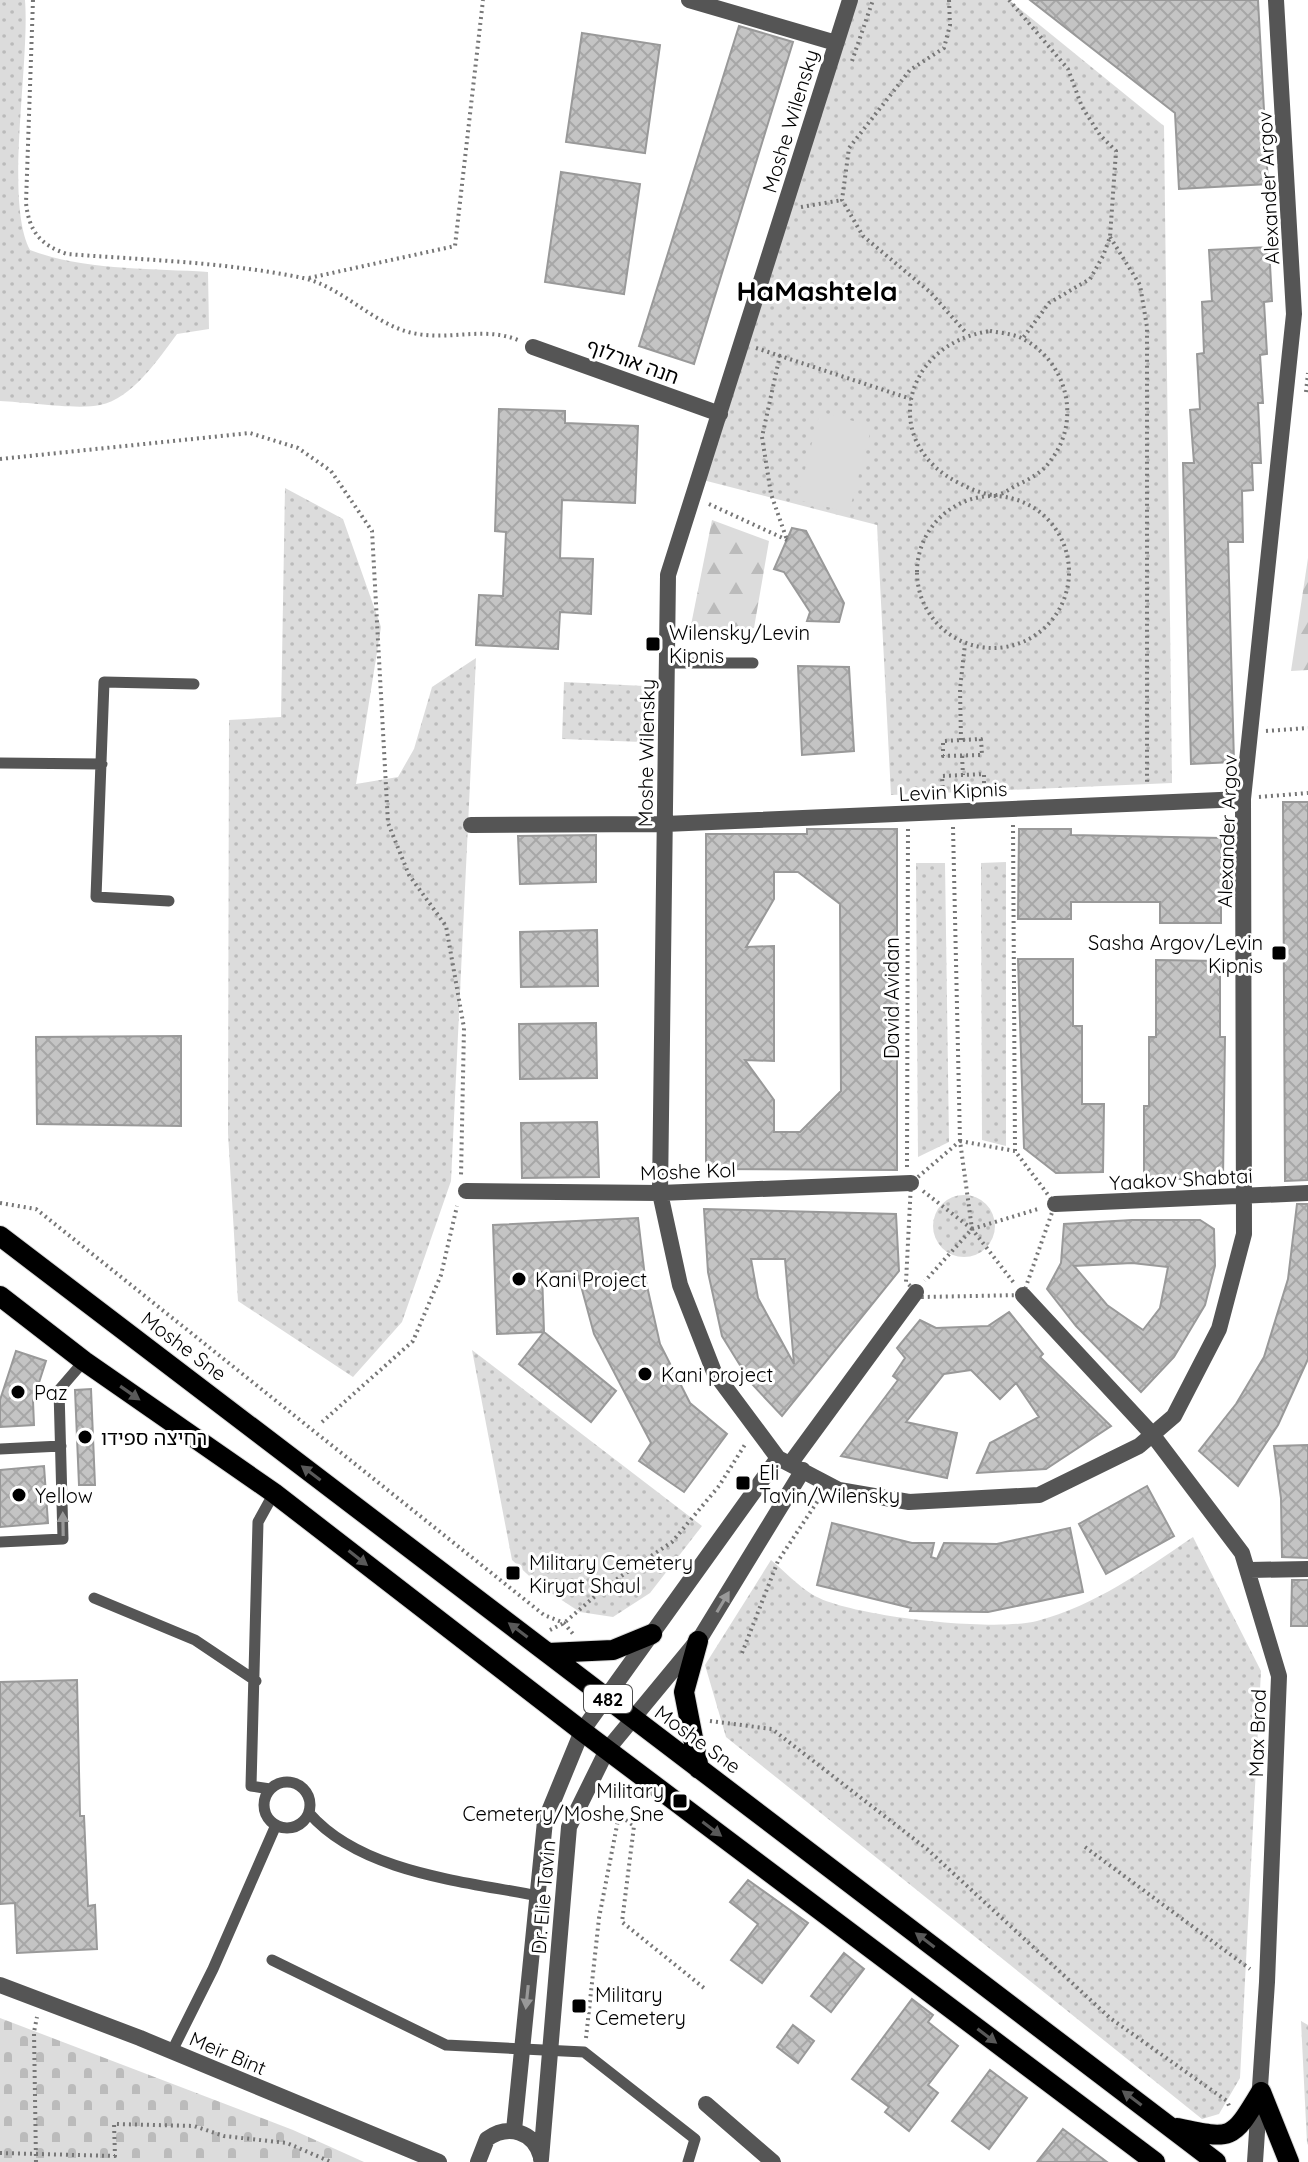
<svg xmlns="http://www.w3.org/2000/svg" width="1308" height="2162" font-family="Quicksand,'Noto Sans Hebrew',sans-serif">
	<defs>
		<pattern id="grass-dots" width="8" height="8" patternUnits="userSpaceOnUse" patternTransform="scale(2)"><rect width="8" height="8" fill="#dcdcdc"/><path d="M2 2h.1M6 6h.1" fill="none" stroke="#bbb" stroke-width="1.8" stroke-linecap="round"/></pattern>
		<pattern id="forest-firs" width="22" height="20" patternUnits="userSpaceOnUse" patternTransform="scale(2)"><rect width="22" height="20" fill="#dcdcdc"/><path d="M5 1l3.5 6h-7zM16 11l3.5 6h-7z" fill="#bbb"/></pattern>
		<pattern id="cemetery-stones" width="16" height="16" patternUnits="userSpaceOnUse" patternTransform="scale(2)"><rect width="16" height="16" fill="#dcdcdc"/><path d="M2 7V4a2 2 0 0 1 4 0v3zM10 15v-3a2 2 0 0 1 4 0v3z" fill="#bbb"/></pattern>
		<pattern id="building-cross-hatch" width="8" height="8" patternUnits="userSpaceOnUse" patternTransform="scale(2)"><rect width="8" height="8" fill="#c4c4c4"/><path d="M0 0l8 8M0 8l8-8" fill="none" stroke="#a7a7a7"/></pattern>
	</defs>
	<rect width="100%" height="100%" fill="#fff"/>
	<!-- grass -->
	<path fill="url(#grass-dots)" d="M0 0H25C30 63 4 201 30 250 86 271 150 268 208 272L209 329 177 334C159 358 132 399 100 405 77 410 26 402 0 401Z
		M857 0H1009L1164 126 1172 783 891 795 877 525 699 479Z
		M285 488 343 519 381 627 356 784 398 777 414 749 432 687 476 658 451 1181 402 1322 353 1377 238 1301 228 1133 229 720 281 717Z
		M564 682 644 686 642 742 562 739Z
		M1006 862V1146L982 1140 981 863Z
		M916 863H945L949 1142 918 1157Z
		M933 1226a31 31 0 1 1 62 0a31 31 0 1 1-62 0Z
		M472 1350 702 1526 650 1593 613 1617 580 1612 540 1586 512 1560Z
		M1193 1537 1261 1671 1240 2078 1219 2114 1202 2119 726 1737 705 1665 771 1560C784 1571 798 1586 813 1595 851 1617 995 1632 1037 1621 1096 1605 1143 1571 1193 1537Z
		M1301 2021 1308 2025V2145L1307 2143Z"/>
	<!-- forest -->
	<path fill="url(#forest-firs)" d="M712 520 769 541 754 628 690 630Z
		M1308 558V670L1291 671Z"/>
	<!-- cemetery -->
	<path fill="url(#cemetery-stones)" d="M0 2018 293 2130 364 2162H0Z"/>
	<!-- pitch -->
	<path fill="#dcdcdc" d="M820 412 872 426 849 512 797 500Z"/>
	<!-- building -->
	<path fill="url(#building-cross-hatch)" stroke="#999" stroke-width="2" fill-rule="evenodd" d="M1030 0H1258L1268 184 1179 189 1175 113Z
		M739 26 793 42 694 364 639 346Z
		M582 33 660 45 645 153 566 142Z
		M561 172 640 184 624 294 545 282Z
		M1269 247 1272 301 1264 302 1267 354 1260 355 1263 403H1258L1261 463H1252L1253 490 1242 491 1243 542H1228L1234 762 1191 764 1183 463H1194L1190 410 1200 409 1197 354 1204 353 1202 302 1212 301 1209 250Z
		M499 409 565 411V423L638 426 635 503 562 500 560 558 593 559 591 614 560 612 558 649 476 645 479 595 503 596 506 532 495 531Z
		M792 528 806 531 844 603 839 622 807 621 810 612 784 572 774 569Z
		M798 666 849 667 854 751 802 755Z
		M1283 802H1308V1180L1285 1181Z
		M807 829H897V1170L706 1169V834H807ZM774 872H798L840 904 841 1091 800 1132H774V1100L745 1060 774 1061V946L746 947 774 899Z
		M1019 829H1071V835L1221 838V923H1160V902H1071V919H1018Z
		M596 835V882L520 884 518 836Z
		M597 930 598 986 521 987 520 932Z
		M1018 959H1073V1026H1082V1104H1104L1103 1172 1056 1173 1024 1148Z
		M1156 960 1220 961V1037H1225L1223 1179H1144V1106H1149V1037H1156Z
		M596 1023 597 1078 520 1079 519 1024Z
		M181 1036V1126L37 1124 36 1037Z
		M597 1122 599 1177 522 1178 521 1123Z
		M1297 1204H1308V1359L1278 1425 1238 1486 1199 1451 1236 1404 1264 1357 1288 1279Z
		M704 1209 896 1214 899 1271 782 1416 751 1383 722 1336 708 1272ZM751 1259H785L794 1364 758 1298Z
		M638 1218 645 1277 660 1344 690 1403 727 1434 684 1492 639 1461 651 1443 594 1334 577 1271 542 1272 544 1332 497 1334 493 1225Z
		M1132 1220H1200L1214 1229 1215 1266 1205 1305 1174 1357 1141 1392 1076 1326 1047 1289 1061 1263 1064 1224ZM1132 1263 1168 1267 1160 1308 1143 1330 1107 1305 1074 1266Z
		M1009 1312 1043 1354 1040 1357 1111 1426 1046 1469 977 1473 990 1443 1039 1417 1016 1383 1000 1399 971 1370 944 1374 906 1422 957 1433 947 1478 841 1456 898 1380 893 1376 905 1358 897 1348 920 1320 936 1328 988 1326Z
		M544 1332 616 1391 591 1422 519 1364Z
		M16 1351 46 1361 33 1401 34 1425 0 1427V1400Z
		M91 1389 95 1485H79L75 1390Z
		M1308 1445V1558L1282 1557 1281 1498 1274 1446Z
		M44 1466 48 1523 0 1527V1470Z
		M1147 1486 1174 1536 1106 1574 1079 1524Z
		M832 1523 912 1543H934L931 1557 937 1559 944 1543 997 1544 1070 1528 1083 1592 988 1612 910 1611 911 1608 817 1585Z
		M1292 1580H1308V1626H1291Z
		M77 1680 80 1816H84L88 1906 95 1905 97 1949 17 1953 15 1903 0 1904V1682Z
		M748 1880 808 1923 762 1983 731 1960 758 1924 730 1902Z
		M844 1953 864 1969 831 2012 811 1996Z
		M912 1999 933 2015 928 2022 958 2046 928 2085 938 2093 909 2131 885 2112 889 2107 852 2079Z
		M793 2025 814 2041 798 2063 777 2047Z
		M990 2070 1027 2098 989 2149 952 2121Z
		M1063 2129 1107 2162H1037Z"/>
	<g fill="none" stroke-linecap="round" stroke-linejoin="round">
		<!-- primary casing -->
		<g stroke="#dbdbdb" stroke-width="22">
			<path id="primary" d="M0 1236 1216 2162
				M0 1296 84 1361 274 1493 582 1731 1155 2162
				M698 1641 684 1692 699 1769
				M548 1653 613 1650 652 1634
				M1261 2092 1289 2162
				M1177 2128C1233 2140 1232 2140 1261 2092"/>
		</g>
		<!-- path -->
		<path stroke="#777" stroke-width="4" stroke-dasharray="2 4" stroke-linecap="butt" d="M33 0 26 203C29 231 40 245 67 254 145 260 226 262 303 278 344 287 376 328 418 334 453 340 487 326 520 341
			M949 0 950 25 944 48 910 70 849 148 842 200 863 236 930 292 967 334
			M1009 0 1068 69 1082 107 1100 135 1116 151 1110 237 1103 256 1090 279 1049 303 1023 338
			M852 61 873 0
			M801 207 842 200
			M1110 237 1140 285 1147 327V785
			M309 278 455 246 483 0
			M990 331C1002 333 1015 334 1025 340 1068 364 1081 421 1051 460 1043 472 1030 479 1017 485 1011 488 1002 495 996 495 985 495 970 489 961 484 879 445 901 344 990 331Z
			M756 348 911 399
			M780 355 762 437 771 494 787 540
			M1306 392 1308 373
			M0 459 250 433 298 448 331 471 372 531 388 823 409 875 446 926 464 1028 461 1176
			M917 572a76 76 0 1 1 152 0a76 76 0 1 1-152 0Z
			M709 504 787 540
			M1266 731 1308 728
			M981 739 982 755 943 756V741Z
			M961 740 960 689 965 644
			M962 756 963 775
			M943 793 942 776 984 774V792
			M1259 797 1308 793
			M1013 825 1015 1151
			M953 827 960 1141 972 1229 1014 1283
			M960 1141 1015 1151 1055 1204 1023 1295 922 1297 906 1282 911 1183Z
			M907 1167 908 828
			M923 1191 972 1229 925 1281
			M0 1203 36 1209 544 1615 564 1623 573 1634
			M972 1229 1038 1209
			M322 1422 413 1341 441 1275 457 1206
			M550 1630 564 1623 608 1585 672 1542 719 1486 746 1443
			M742 1653 778 1561 819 1499
			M710 1721 772 1729 927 1849 1110 2018 1227 2101 1230 2108
			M1085 1847 1250 1969
			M586 2038 599 1918 619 1815 634 1826 622 1922 704 1988
			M0 2153 115 2156 114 2124 194 2126 224 2136 287 2143 331 2162
			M36 2162 34 2032 37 2017"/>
		<!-- lane -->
		<path stroke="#555" stroke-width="11" d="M666 663H753
			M0 763 102 764
			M169 901 96 897 104 682 194 684
			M0 1449 61 1446
			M0 1542 63 1539 59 1390 84 1361
			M94 1598 195 1640 256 1681
			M264 1805a23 23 0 1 1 46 0a23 23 0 1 1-46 0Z
			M270 1789 251 1786 258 1522 274 1493
			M309 1813C361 1873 464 1881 538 1896
			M272 1960 446 2045 584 2052 695 2139 688 2162
			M172 2051 213 1969 276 1825"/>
		<!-- street -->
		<path stroke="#555" stroke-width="16" d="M689 0 836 43
			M850 0 668 575 660 1193 680 1285 714 1372 778 1458 839 1490 909 1502 1039 1495 1139 1446 1174 1416 1219 1329 1244 1234 1243 799 1294 314 1276 0
			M533 347 720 414
			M471 825 665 824 1243 799
			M466 1191 660 1193 911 1183
			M1055 1204 1308 1193
			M1023 1295 1152 1434 1242 1553 1279 1676 1267 1982 1255 2162
			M790 1464 916 1292
			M1250 1570 1308 1569
			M0 1985 140 2038 439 2162
			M706 2104 773 2162
			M514 2130 545 1821 582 1731 778 1458
			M541 2159 569 1827 607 1750 702 1635 803 1470
			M478 2162 487 2139C508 2124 534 2131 541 2157"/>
		<!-- primary -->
		<use href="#primary" stroke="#000" stroke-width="20"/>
	</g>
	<!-- one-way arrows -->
	<defs><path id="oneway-solid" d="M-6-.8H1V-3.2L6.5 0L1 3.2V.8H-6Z" transform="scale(2)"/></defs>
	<g fill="#595959">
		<use href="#oneway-solid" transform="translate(130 1393) rotate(35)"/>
		<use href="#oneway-solid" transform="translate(311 1473) rotate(-143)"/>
		<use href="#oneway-solid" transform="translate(358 1558) rotate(38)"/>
		<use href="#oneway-solid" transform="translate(518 1630) rotate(-143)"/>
		<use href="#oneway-solid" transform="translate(712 1829) rotate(37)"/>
		<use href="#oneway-solid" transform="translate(925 1940) rotate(-143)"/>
		<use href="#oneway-solid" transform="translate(987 2036) rotate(37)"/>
		<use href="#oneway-solid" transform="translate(1132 2098) rotate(-143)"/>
	</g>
	<g fill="#999">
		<use href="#oneway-solid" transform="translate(63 1524) rotate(-91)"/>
		<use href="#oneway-solid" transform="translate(723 1602) rotate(-59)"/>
		<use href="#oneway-solid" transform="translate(527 1997) rotate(96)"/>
	</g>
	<!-- markers -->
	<g fill="#000" stroke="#fff" stroke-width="3">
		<rect x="645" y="636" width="16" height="16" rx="4"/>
		<rect x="1271" y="945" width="16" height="16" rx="4"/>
		<circle cx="519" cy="1279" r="8"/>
		<circle cx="645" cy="1374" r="8"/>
		<circle cx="18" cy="1392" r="8"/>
		<circle cx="85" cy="1437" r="8"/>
		<rect x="735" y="1475" width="16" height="16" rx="4"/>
		<circle cx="19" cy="1495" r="8"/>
		<rect x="505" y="1565" width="16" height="16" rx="4"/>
		<rect x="672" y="1793" width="16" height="16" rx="4"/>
		<rect x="571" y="1998" width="16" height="16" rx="4"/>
	</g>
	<g text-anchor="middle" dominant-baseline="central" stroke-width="6" stroke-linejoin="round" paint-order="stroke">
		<!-- shield labels -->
		<rect fill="#fff" stroke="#4c4c4c" stroke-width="2" x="584" y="1685" width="48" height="28" rx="6"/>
		<g font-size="18" font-weight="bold" fill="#000">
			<text x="608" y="1699">482</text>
		</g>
		<!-- street labels -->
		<g font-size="20" fill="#000" stroke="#fff">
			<text transform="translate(790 121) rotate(-73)">Moshe Wilensky</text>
			<text transform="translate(1268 188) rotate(-93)">Alexander Argov</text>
			<text transform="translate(633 361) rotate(20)">חנה אורלוף</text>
			<text transform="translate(646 753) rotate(-89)">Moshe Wilensky</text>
			<text transform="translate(953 791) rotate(-3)">Levin Kipnis</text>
			<text transform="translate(1227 831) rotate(-88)">Alexander Argov</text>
			<text transform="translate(891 998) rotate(-90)">David Avidan</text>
			<text transform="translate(688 1171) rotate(-2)">Moshe Kol</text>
			<text transform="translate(1181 1179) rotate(-3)">Yaakov Shabtai</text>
			<text transform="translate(184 1346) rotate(37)">Moshe Sne</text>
			<text transform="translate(1257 1733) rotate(-88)">Max Brod</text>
			<text transform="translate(698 1739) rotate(36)">Moshe Sne</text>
			<text transform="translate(543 1897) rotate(-85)">Dr. Elie Tavin</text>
			<text transform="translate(228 2053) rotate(23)">Meir Bint</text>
		</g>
		<!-- poi labels -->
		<g font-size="20" fill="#000" stroke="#fff" text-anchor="start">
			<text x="669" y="632">Wilensky/Levin<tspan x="669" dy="23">Kipnis</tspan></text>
			<text x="1263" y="942" text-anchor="end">Sasha Argov/Levin<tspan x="1263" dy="23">Kipnis</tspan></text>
			<text x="535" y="1279">Kani Project</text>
			<text x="661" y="1374">Kani project</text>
			<text x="34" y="1392">Paz</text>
			<text x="101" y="1437">רחיצה ספידו</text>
			<text x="759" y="1472">Eli<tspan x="759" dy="23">Tavin/Wilensky</tspan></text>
			<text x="35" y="1495">Yellow</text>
			<text x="529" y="1562">Military Cemetery<tspan x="529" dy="23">Kiryat Shaul</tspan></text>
			<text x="664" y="1790" text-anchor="end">Military<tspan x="664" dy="23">Cemetery/Moshe Sne</tspan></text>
			<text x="595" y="1994">Military<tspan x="595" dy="23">Cemetery</tspan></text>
		</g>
		<!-- district labels -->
		<g font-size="28" font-weight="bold" fill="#000" stroke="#fff">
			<text x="817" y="290">HaMashtela</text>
		</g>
	</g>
</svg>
